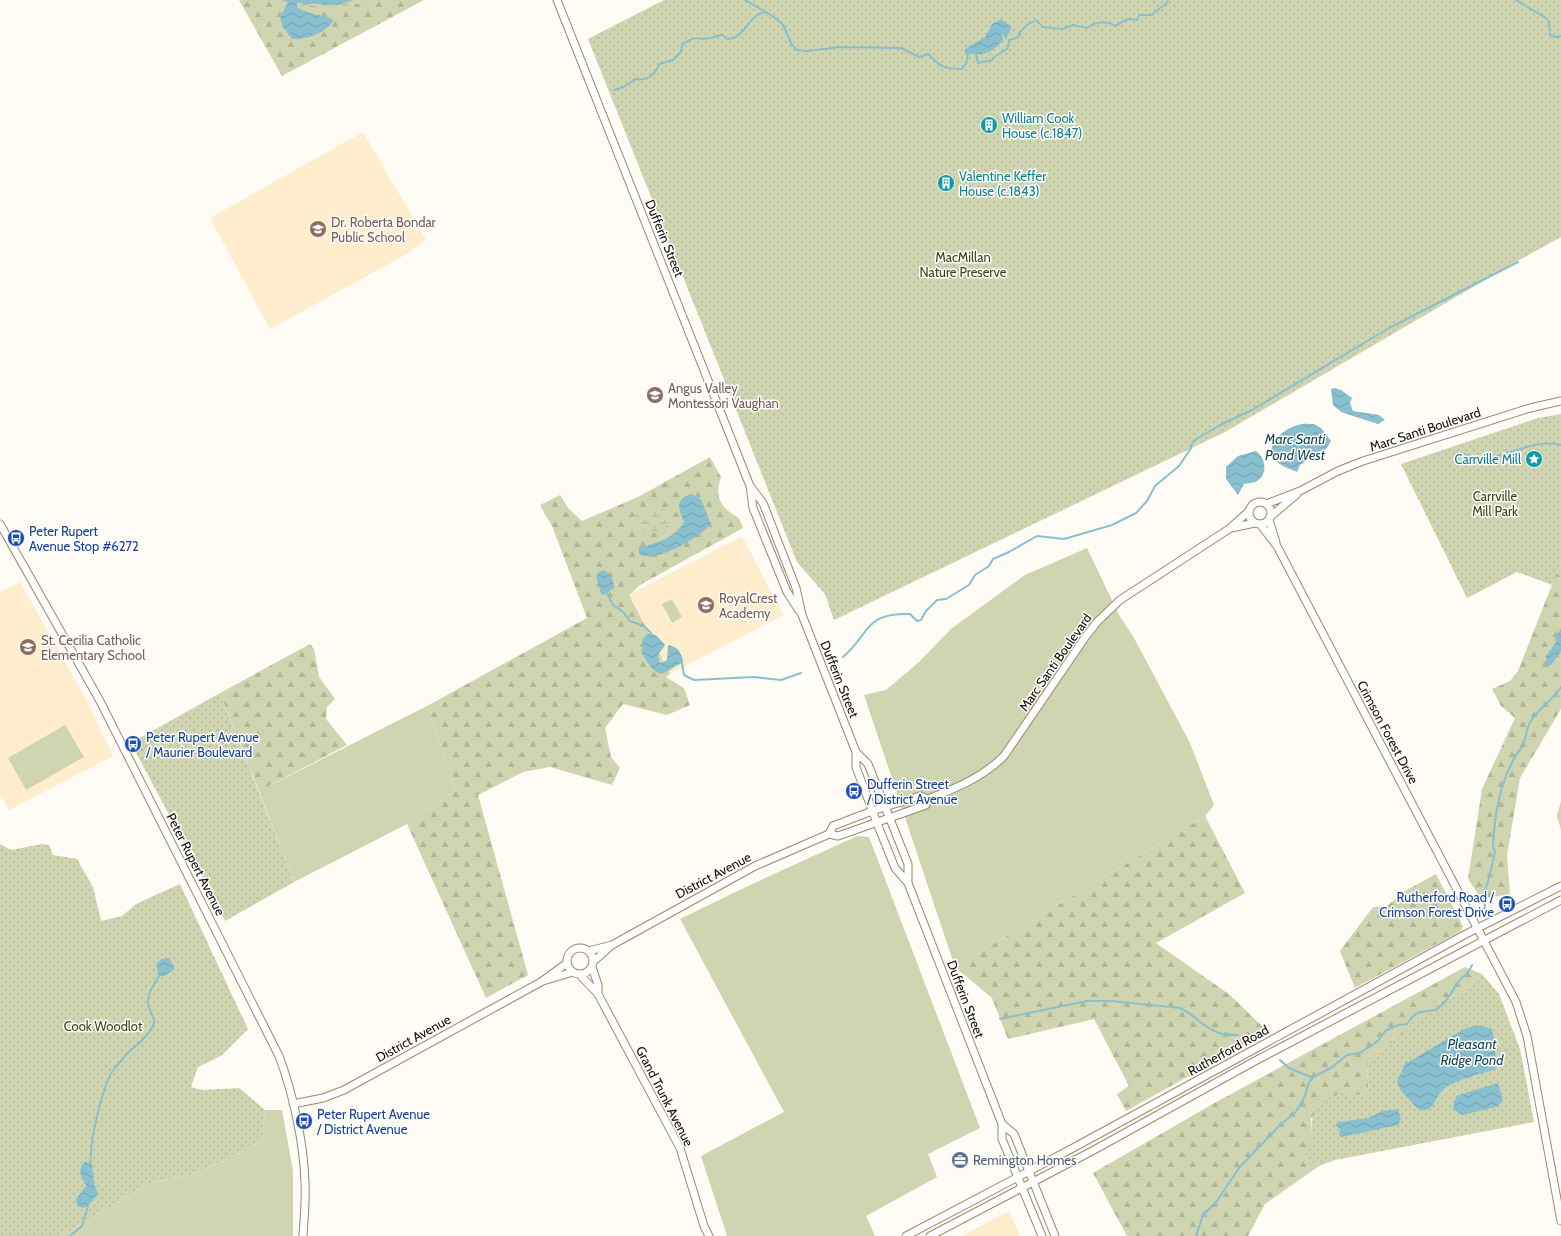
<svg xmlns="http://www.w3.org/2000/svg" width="1561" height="1236" font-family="Cabin,sans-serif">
	<defs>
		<pattern id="forest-firs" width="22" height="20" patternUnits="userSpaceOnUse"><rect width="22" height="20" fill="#cfd5b1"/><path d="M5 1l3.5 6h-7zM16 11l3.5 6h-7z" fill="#b1b697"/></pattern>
		<pattern id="wetland-marsh" width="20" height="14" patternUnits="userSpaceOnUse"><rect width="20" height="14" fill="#cfd5b1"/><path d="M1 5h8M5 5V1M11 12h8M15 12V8" fill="none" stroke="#b1b697"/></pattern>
		<pattern id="park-dots" width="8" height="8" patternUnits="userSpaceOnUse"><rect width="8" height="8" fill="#cfd5b1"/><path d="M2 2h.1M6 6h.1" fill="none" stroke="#b1b697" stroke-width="1.8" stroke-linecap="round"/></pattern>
		<pattern id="water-waves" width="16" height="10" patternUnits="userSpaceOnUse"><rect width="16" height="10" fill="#89c0cf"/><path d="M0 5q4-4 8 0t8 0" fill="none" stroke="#75a4b0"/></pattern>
	</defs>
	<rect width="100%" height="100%" fill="#fffbf5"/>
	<!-- built -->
	<path fill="#ffedce" d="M363 132 426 240 405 255 270 329 210 218Z
		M742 536 783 615 670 674 629 595Z
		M20 582 87 701 113 756 9 810 0 794V592Z
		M1009 1211 1020 1236H962Z"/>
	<!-- green -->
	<path fill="#cfd5b1" d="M1087 548 1119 615 1134 638 1190 743 1214 805 1205 816 955 967 864 695 886 690 919 662 951 629 1025 575Z
		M672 599 682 617 672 623 662 604Z
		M427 706 456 790 407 824 294 882 259 791Z
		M65 725 84 757 26 790 8 758Z
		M1561 801V830L1557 816Z
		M857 836 869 837 980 1128 928 1154 937 1177 866 1216 875 1236H727L701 1156 784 1112 680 919 748 886Z
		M265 1110H282L293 1171V1236H61L148 1184C160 1180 172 1179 185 1176 212 1168 237 1154 262 1141Z"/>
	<!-- forest -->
	<path fill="url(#forest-firs)" d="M239 0H424L282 76Z
		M710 457 721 477C714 498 721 508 739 518L743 528 640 585 629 595 670 674 666 677 684 688 690 705 667 715 623 704 605 728 611 757 620 768 612 785 550 767 523 772 478 795 528 975 486 998 407 824 456 790 427 706 587 618 552 526 540 505 560 495 568 508 582 521 638 497Z
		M1561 562V709L1520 778 1507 855 1510 894 1481 899 1468 879 1482 789 1515 718 1501 706 1492 689 1510 681 1518 671Z
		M310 644 314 649 319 677 335 699 327 707 326 719 347 745 259 791 220 693Z
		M1205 816 1245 893 1156 943 1230 995 1268 1032 1126 1111 1117 1094 1129 1086 1094 1019 1008 1039 992 998 955 967Z
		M1436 874 1463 926 1461 931 1355 988 1340 951 1373 907 1387 906 1405 891Z
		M1465 967 1482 974 1457 995 1433 1004 1393 1042 1371 1055 1367 1067 1369 1093 1350 1097 1311 1118V1146L1305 1158 1319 1166 1265 1204 1248 1236H1127L1093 1173 1218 1101Z"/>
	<!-- wetland -->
	<path fill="url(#wetland-marsh)" d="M333 0H378L341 7 291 5 295 2Z
		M666 509 670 516 668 525 651 534 643 535 632 521V516L653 510Z"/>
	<!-- park -->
	<path fill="url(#park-dots)" d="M664 0H1561V237L1521 259 1225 432 834 620 825 594 797 562 588 39Z
		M1561 414V562L1552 585 1517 572 1467 598 1401 464 1538 418Z
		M220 693 294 882 225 921 131 743Z
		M0 844 11 850 42 844 49 845 53 855 77 859 93 887 101 921 122 916 136 904 180 884 248 1029 221 1056 198 1067 191 1087 203 1090 239 1088 265 1110 262 1141C237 1154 212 1168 185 1176 172 1179 160 1180 148 1184L61 1236H0Z
		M1482 974 1499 994 1520 1049 1534 1122 1335 1160 1319 1166 1305 1158C1321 1126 1296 1111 1341 1093L1350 1097 1369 1093 1367 1067 1371 1055 1393 1042 1433 1004 1457 995Z"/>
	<!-- water -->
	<path fill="url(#water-waves)" d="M281 0H354L337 5 297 3V7C308 15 322 14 334 20 326 33 306 40 292 39L283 27 280 18 288 2Z
		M1001 19 1012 27 1006 38 1002 34 1001 35 1004 40C995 48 989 55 977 54 972 54 969 55 964 52L966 48 985 37 992 24Z
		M1335 388 1341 390 1352 398 1350 403 1353 411 1379 415 1385 420 1378 424 1341 412 1333 405 1331 389Z
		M1314 424 1321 428 1331 441 1326 449 1300 465 1297 472C1291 469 1285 468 1280 464 1259 449 1282 429 1298 425 1303 423 1309 424 1314 424Z
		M1256 451C1266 458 1268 474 1257 481 1254 483 1248 483 1244 484L1238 495 1226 479V467L1238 456Z
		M691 494 701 499 711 524C700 537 656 564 639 554V547C656 544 675 538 684 522 679 509 674 500 691 494Z
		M604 570C611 574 614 581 614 588L604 595 601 594 596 576 600 571Z
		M1561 628V652L1550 666 1546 665V656L1556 642 1555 639Z
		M651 633 657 636 665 645 658 655 659 662 661 663 667 660 668 645C678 647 680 651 683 660L682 663C676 665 671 670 666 672 654 678 646 659 641 652L644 644 642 640 646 635Z
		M169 958 175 969 165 976H159L156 964 162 959Z
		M1477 1025 1492 1029 1495 1046 1496 1069C1482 1074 1451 1080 1441 1092 1434 1100 1433 1113 1419 1110L1401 1091 1397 1081 1405 1064 1464 1029Z
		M1498 1083 1503 1101 1496 1107 1462 1115 1453 1109 1456 1096Z
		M1398 1109 1401 1120 1398 1125 1342 1137 1339 1135 1340 1129 1335 1125 1339 1122 1368 1118 1383 1111Z
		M91 1157 94 1183 98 1194 88 1206 83 1208 77 1205 76 1199 86 1186 80 1173 81 1166 86 1161 88 1164Z"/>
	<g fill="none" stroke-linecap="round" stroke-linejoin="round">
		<!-- stream -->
		<path stroke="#89c0cf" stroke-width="2" d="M745 0 774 17 783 25 792 45 797 50 808 51 840 47 901 48 919 57 928 54C941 67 944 69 962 69L966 64 968 54
			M1516 0 1546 18 1549 22 1550 35 1555 37 1561 36
			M976 54 978 63 992 60 993 58 1008 48 1009 40 1017 38 1020 35 1019 33 1027 25 1036 20 1043 27 1062 29 1073 25 1087 28C1095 22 1106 20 1115 26L1128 19 1137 20 1139 15H1152L1160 8 1166 4 1168 0
			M614 90 624 87 635 79C647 81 655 75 659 64L673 60 681 52 682 45C697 33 697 41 711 38 719 36 721 32 727 39 745 39 747 16 764 12
			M1462 453C1467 455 1474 459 1479 459 1507 458 1533 438 1561 445
			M607 593 613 605 623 612 630 621 644 626 651 633
			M843 657C871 633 863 613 910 614L917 621 921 620 926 611 937 600 946 599 969 585 975 575 989 566 993 559 1009 552 1037 536 1064 539 1112 525 1136 513 1147 501 1155 486 1179 466 1191 448 1192 443 1198 438 1222 424 1252 410 1389 328 1518 262
			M682 663 684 675 694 680 754 677 781 680 801 673
			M1483 912 1485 906 1483 895C1486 892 1494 858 1495 851L1493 848C1494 816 1499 785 1515 757 1517 753 1520 750 1522 747 1526 739 1526 728 1531 721 1539 708 1553 700 1561 687
			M1000 1019 1087 1001H1111L1180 1008C1194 1014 1205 1029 1219 1033 1225 1035 1232 1035 1238 1035
			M1280 1060 1289 1068 1313 1078
			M91 1157C90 1140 103 1086 112 1072 116 1066 122 1060 126 1055 135 1045 147 1039 153 1026 157 1018 149 1012 148 1004 147 993 154 985 159 976
			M70 1236 82 1226 88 1206
			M1196 1236 1203 1215 1217 1201 1239 1168 1280 1125 1296 1112 1305 1096 1309 1082 1315 1076 1331 1068 1347 1055 1360 1053 1378 1041 1385 1031 1398 1025 1407 1024C1416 1010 1420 1012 1436 1010 1446 1003 1451 993 1458 982 1463 975 1469 974 1472 965"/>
		<!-- tertiary casing -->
		<g stroke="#9a896c" stroke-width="9">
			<path id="tertiary" d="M1249 513a11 11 0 1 1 22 0a11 11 0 1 1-22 0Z
				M1266 504 1300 491 1338 471 1363 461 1530 408 1561 401
				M1270 517 1297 494
				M1269 520 1276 542
				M0 524 100 701 279 1056C293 1093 304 1144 305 1183 306 1201 304 1219 303 1236
				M1260 524 1277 546 1516 1002 1527 1036 1561 1221
				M1231 528 1255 523
				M829 834 833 826 872 811 920 796 928 799C956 788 982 778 1004 756L1086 636 1097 622 1120 600 1229 529 1249 511
				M567 961a13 13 0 1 1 26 0a13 13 0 1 1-26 0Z
				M589 951 612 945
				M594 961 612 945 755 866 829 834 838 836 926 805 928 799
				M592 967 598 985V994
				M580 975 598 994 680 1148 704 1226 709 1236
				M543 981 573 972
				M293 1104 323 1098 344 1090 541 982 567 963"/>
		</g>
		<!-- secondary casing -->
		<g stroke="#9a896c" stroke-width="9">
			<path id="secondary" d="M557 0 750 486 753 508 787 592 800 612
				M750 486 763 503 796 588 802 615 856 752V767L877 823 895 868 908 883 1002 1124V1139L1042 1236
				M856 752 868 764 908 864V883
				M1002 1124 1014 1134 1055 1236
				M906 1236 1073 1148 1466 934 1561 886
				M930 1236 1094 1150 1255 1061 1561 900"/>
		</g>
		<!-- tertiary -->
		<use href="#tertiary" stroke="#fff" stroke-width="7"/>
		<!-- secondary -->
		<use href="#secondary" stroke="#fff" stroke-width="7"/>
	</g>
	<!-- icons -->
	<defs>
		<g id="building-disc" transform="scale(0.9)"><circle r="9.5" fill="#0f9aa8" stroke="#fff"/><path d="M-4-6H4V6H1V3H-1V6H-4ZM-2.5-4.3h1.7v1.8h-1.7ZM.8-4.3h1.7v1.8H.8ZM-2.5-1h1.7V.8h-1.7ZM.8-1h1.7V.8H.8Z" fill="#fff"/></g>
		<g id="school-disc" transform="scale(0.9)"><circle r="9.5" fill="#8d6e63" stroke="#fff"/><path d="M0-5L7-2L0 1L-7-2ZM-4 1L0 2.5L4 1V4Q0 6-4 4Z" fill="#fff"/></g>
		<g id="sight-disc" transform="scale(0.9)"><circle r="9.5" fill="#0f9aa8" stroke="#fff"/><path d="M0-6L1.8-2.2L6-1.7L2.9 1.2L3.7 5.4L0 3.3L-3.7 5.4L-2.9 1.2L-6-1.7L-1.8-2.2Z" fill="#fff"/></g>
		<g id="bus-disc" transform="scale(0.9)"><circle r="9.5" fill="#1a4fb4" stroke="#fff"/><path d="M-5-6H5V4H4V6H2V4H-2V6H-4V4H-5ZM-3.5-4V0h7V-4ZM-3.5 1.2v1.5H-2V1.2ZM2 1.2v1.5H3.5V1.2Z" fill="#fff"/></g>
		<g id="office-disc" transform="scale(0.9)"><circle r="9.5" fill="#5c6f8a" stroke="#fff"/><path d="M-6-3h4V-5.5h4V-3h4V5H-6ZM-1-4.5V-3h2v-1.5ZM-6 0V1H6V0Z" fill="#fff"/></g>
	</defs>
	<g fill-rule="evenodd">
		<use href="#building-disc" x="989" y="125"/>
		<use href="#building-disc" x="946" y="183"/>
		<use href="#school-disc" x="318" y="229"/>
		<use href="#school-disc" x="655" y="395"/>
		<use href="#sight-disc" x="1534" y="459"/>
		<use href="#bus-disc" x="16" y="538"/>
		<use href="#school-disc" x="706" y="605"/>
		<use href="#school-disc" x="28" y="647"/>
		<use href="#bus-disc" x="133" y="744"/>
		<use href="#bus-disc" x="854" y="791"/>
		<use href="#bus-disc" x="1507" y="904"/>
		<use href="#bus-disc" x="304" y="1121"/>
		<use href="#office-disc" x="960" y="1160"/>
	</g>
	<g text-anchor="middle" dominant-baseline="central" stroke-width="3" stroke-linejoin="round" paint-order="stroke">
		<!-- culture labels -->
		<g font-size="13" fill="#0d838f" stroke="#fff" text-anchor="start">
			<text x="1002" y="118">William Cook<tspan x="1002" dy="15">House (c.1847)</tspan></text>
			<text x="959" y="176">Valentine Keffer<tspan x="959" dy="15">House (c.1843)</tspan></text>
			<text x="1521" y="459" text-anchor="end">Carrville Mill</text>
		</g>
		<!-- education labels -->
		<g font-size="13" fill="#785e54" stroke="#fff" text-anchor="start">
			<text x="331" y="222">Dr. Roberta Bondar<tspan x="331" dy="15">Public School</tspan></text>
			<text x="668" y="388">Angus Valley<tspan x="668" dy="15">Montessori Vaughan</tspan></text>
			<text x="719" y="598">RoyalCrest<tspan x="719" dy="15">Academy</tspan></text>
			<text x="41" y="640">St. Cecilia Catholic<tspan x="41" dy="15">Elementary School</tspan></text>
		</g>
		<!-- street labels -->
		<g font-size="13" fill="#130d04" stroke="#fff">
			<text transform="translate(665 238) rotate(68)">Dufferin Street</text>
			<text transform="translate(1425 429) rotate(-18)">Marc Santi Boulevard</text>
			<text transform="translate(1055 662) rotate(-55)">Marc Santi Boulevard</text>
			<text transform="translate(840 679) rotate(68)">Dufferin Street</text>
			<text transform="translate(1388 732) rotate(62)">Crimson Forest Drive</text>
			<text transform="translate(196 864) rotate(63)">Peter Rupert Avenue</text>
			<text transform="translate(713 875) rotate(-28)">District Avenue</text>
			<text transform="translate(966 999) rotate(69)">Dufferin Street</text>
			<text transform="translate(413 1038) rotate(-29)">District Avenue</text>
			<text transform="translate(1228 1050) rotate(-29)">Rutherford Road</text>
			<text transform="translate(665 1096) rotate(63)">Grand Trunk Avenue</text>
		</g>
		<!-- park labels -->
		<g font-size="13" fill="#3f4410" stroke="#fff">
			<text x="963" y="257">MacMillan<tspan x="963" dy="15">Nature Preserve</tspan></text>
			<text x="1495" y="496">Carrville<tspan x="1495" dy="15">Mill Park</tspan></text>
			<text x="103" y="1026">Cook Woodlot</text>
		</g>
		<!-- transit labels -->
		<g font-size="13" fill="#164399" stroke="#fff" text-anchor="start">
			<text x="29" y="531">Peter Rupert<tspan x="29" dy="15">Avenue Stop #6272</tspan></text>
			<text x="146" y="737">Peter Rupert Avenue<tspan x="146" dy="15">/ Maurier Boulevard</tspan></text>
			<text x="867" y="784">Dufferin Street<tspan x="867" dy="15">/ District Avenue</tspan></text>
			<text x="1494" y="897" text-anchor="end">Rutherford Road /<tspan x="1494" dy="15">Crimson Forest Drive</tspan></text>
			<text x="317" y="1114">Peter Rupert Avenue<tspan x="317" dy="15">/ District Avenue</tspan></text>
		</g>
		<!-- service labels -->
		<g font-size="13" fill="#4e5e75" stroke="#fff" text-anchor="start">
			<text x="973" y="1160">Remington Homes</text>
		</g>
		<!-- water labels -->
		<g font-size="14" font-style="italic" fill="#154651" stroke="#fff">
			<text x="1295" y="439">Marc Santi<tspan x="1295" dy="16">Pond West</tspan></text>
			<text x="1472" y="1044">Pleasant<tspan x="1472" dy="16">Ridge Pond</tspan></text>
		</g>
	</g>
</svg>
